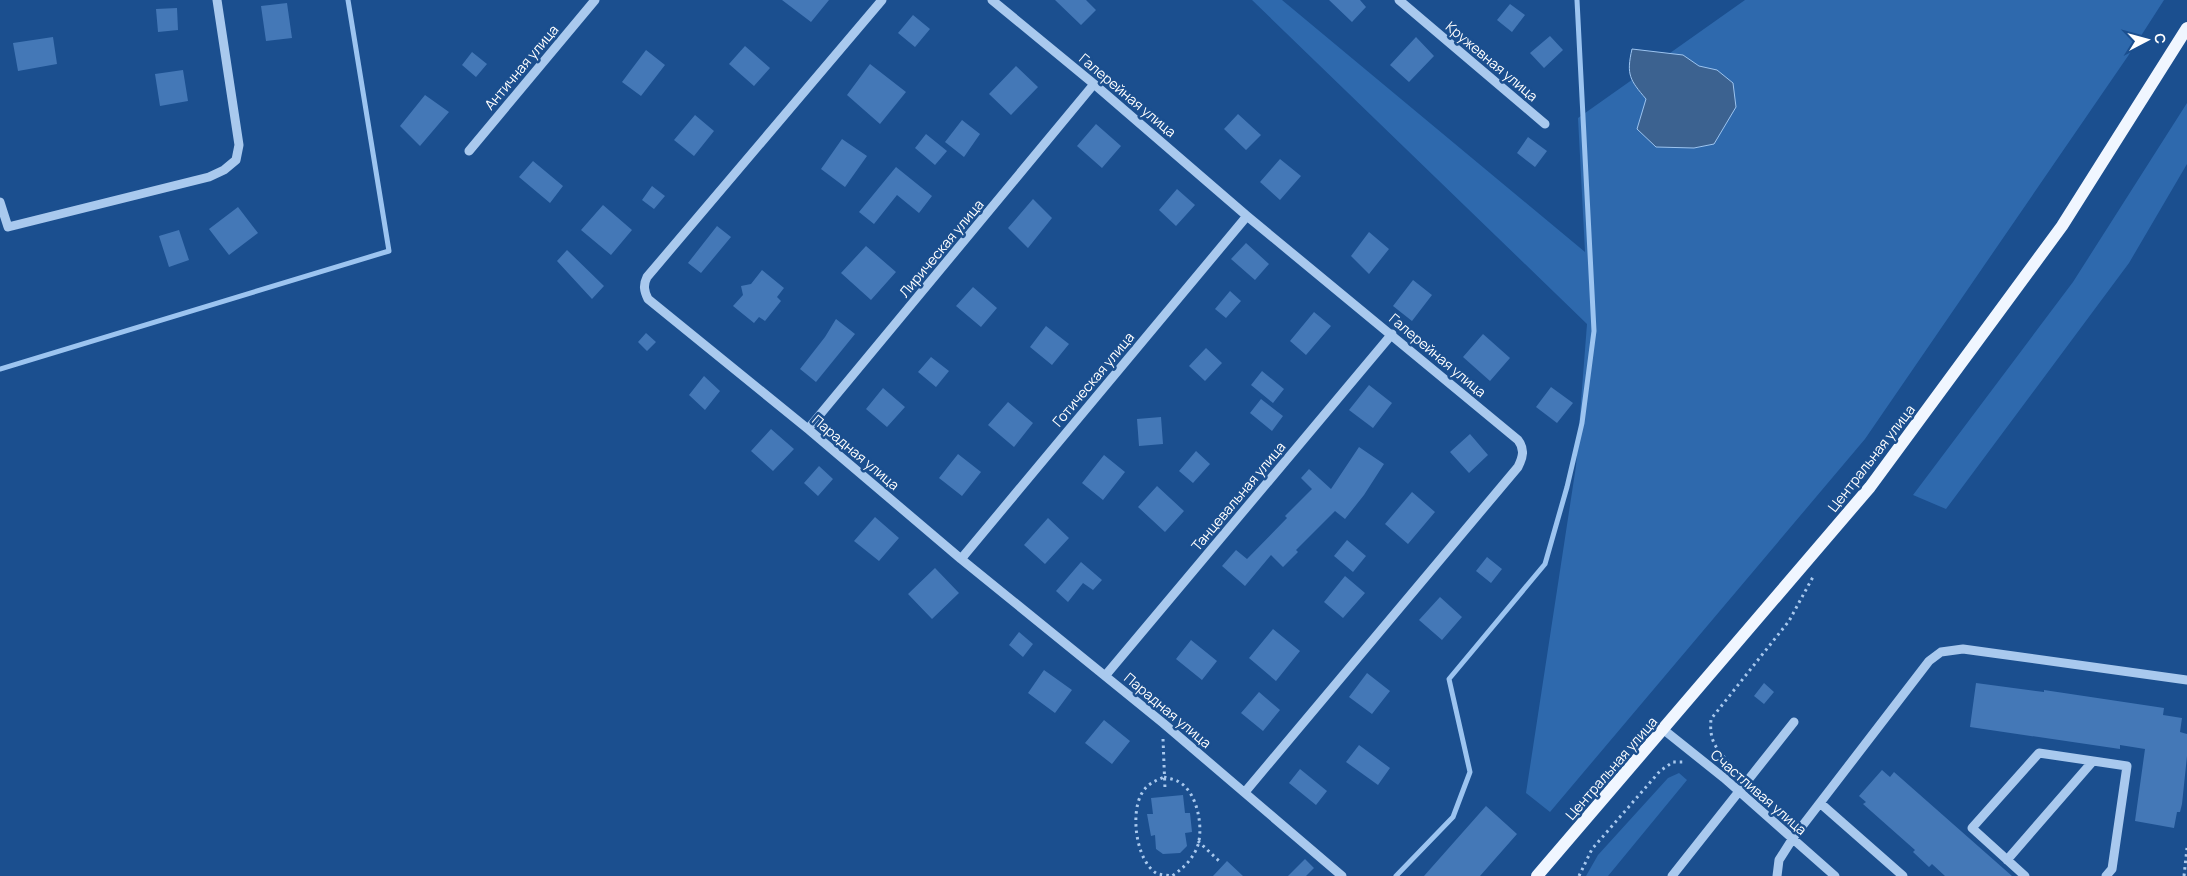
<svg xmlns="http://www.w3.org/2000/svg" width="2187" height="876" font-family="Manrope,sans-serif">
	<rect width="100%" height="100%" fill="#1b4f8f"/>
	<!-- green -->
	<path fill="#2e69ad" d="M1252 0H1282L1585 252 1578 118 1745 0H2164L2128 56 1865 439 1550 812 1526 793 1576 466 1587 324Z
		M2187 103V164L2129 263 1946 509 1913 495 2073 282Z
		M1679 773 1687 780 1608 876H1586L1598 855 1668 778Z"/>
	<!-- water -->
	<path fill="#3c6290" stroke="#9cc4f0" d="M1632 49 1683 55 1699 66 1717 70 1733 83 1736 107 1714 144 1694 148 1656 147 1637 129 1646 99C1630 80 1626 75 1632 49Z"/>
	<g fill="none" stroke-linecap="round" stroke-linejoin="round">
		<!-- stream -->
		<path stroke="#9cc4f0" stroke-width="5" d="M0 369 389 251 348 0
			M1396 876 1453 817 1470 772 1449 679 1545 564 1567 487 1582 423 1594 331 1577 0"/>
	</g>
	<!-- building -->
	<path fill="#4478b7" d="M782 0H829L811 22Z
		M1055 0H1086L1096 10 1081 25Z
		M1329 0H1360L1366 7 1352 22Z
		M287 3 292 38 266 41 261 6Z
		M1510 4 1525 15 1512 32 1497 20Z
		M177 8 178 30 158 32 156 9Z
		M913 15 930 29 915 47 898 33Z
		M1550 36 1563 50 1544 68 1530 53Z
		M53 37 57 64 18 71 13 43Z
		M1416 37 1434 56 1409 82 1390 65Z
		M745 46 770 68 754 86 729 64Z
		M646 50 665 65 641 96 622 82Z
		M472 52 487 64 476 77 462 65Z
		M870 64 906 92 880 124 847 95Z
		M1016 66 1038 87 1011 115 989 94Z
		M183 70 188 101 160 106 155 74Z
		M425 95 449 112 420 146 400 126Z
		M1238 114 1261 135 1246 150 1224 129Z
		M695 115 714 131 694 156 674 140Z
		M962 120 980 134 964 157 945 142Z
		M1096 124 1121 146 1102 168 1077 146Z
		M926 134 947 151 935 165 915 148Z
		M1528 137 1547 151 1535 167 1517 153Z
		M842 139 867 156 845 187 821 169Z
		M1280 159 1301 176 1280 200 1260 182Z
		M533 161 563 186 550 203 519 177Z
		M896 167 932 196 919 213 897 195 874 224 859 212Z
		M652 186 665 196 654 209 642 200Z
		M1177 189 1195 205 1176 226 1159 210Z
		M1033 199 1052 218 1028 248 1008 228Z
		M603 205 632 230 611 255 581 230Z
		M238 207 258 233 229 255 209 229Z
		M717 226 731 237 701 273 688 263Z
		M179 230 189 260 169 267 159 236Z
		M1369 232 1389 249 1369 274 1351 256Z
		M1246 243 1269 264 1255 280 1231 259Z
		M866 246 896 272 871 300 841 273Z
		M567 250 604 286 592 299 557 261Z
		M762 270 784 288 777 297 781 301 765 321 759 317 754 323 733 306 743 295 741 286 751 284Z
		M1413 280 1432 295 1412 321 1393 306Z
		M973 287 997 308 981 327 956 306Z
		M1230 291 1241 301 1226 318 1215 309Z
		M1314 312 1331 326 1306 355 1290 341Z
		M836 319 855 334 816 382 800 369 825 337Z
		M1046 326 1069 344 1052 365 1030 347Z
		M646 333 656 342 647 351 638 342Z
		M1483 334 1510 358 1490 381 1463 357Z
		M1206 348 1222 363 1205 381 1189 366Z
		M931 357 949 371 936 387 918 372Z
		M1262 371 1284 389 1273 403 1251 385Z
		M704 376 720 391 705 410 689 395Z
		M1369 385 1392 403 1373 428 1349 410Z
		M1551 387 1573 403 1557 423 1536 407Z
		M883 388 905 407 887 427 866 409Z
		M1261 399 1283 416 1272 431 1250 413Z
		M1008 402 1033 423 1014 447 988 425Z
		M1161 417 1163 444 1139 446 1137 419Z
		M771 429 794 449 773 471 751 451Z
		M1470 434 1488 455 1469 473 1450 452Z
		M1359 447 1384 464 1364 495 1345 519 1335 511 1296 550 1298 552 1283 567 1271 555 1245 586 1222 566 1236 550 1247 559 1287 518 1285 516 1312 489 1301 478 1309 469 1331 489Z
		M1196 451 1210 464 1193 483 1179 471Z
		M958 454 981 472 962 496 939 478Z
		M1104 455 1125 472 1103 500 1082 483Z
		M819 466 833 479 818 496 804 483Z
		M1157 486 1184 511 1165 532 1138 507Z
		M1412 492 1435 512 1408 544 1385 524Z
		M875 517 899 538 879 561 854 541Z
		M1048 518 1069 538 1045 564 1024 545Z
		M1347 540 1366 556 1353 572 1334 556Z
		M1487 557 1502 569 1491 583 1476 571Z
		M1081 562 1102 580 1093 590 1083 583 1068 602 1056 591Z
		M935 568 959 593 932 619 908 594Z
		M1345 576 1365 593 1343 618 1324 602Z
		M1440 597 1462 617 1442 640 1419 620Z
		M1273 629 1300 651 1276 681 1249 658Z
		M1019 632 1033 644 1023 657 1009 645Z
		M1191 640 1217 661 1202 680 1176 659Z
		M1044 670 1072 690 1055 713 1028 693Z
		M1367 673 1390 691 1372 714 1349 697Z
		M1764 683 1774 692 1764 704 1754 696Z
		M1976 683 2044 692V690L2164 708 2163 715 2182 718 2180 732 2187 734V756L2182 804 2180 812H2177L2174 828 2135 821 2145 749 2120 745V749L1970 727Z
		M1259 692 1280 710 1263 731 1241 713Z
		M1104 720 1130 741 1112 764 1085 743Z
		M1359 745 1390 768 1378 785 1346 762Z
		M1300 769 1327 791 1316 805 1289 783Z
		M1882 770 1890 777 1894 772 2012 876H1945L1932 864 1929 867 1913 852 1915 850 1863 804 1866 802 1859 796Z
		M1183 795 1185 813H1190L1192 832 1185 833 1187 846 1180 853 1163 854 1156 849 1155 835 1151 836 1147 814H1153L1151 798Z
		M1486 806 1517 834 1480 876H1424Z
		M1305 859 1314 868 1306 876H1288Z
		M1227 861 1243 876H1213Z"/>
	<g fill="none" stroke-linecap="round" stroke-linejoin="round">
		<!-- path -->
		<path stroke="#a9c9ee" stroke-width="3" stroke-dasharray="2.5 4" stroke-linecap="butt" d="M1163 739 1165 789
			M1730 768 1731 765C1716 748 1709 742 1711 719L1789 621 1814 575
			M1164 777C1169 779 1175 779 1179 782 1198 792 1205 832 1196 850 1190 862 1182 869 1172 876 1167 875 1160 875 1156 873 1136 860 1130 813 1142 793 1147 784 1155 781 1164 777Z
			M1198 841 1219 861
			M1579 876 1592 849 1660 771 1673 762H1686
			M2184 876 2187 848"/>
		<!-- minor -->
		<path stroke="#a9c9ee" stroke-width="9" d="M882 0 647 277C643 285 644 291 648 299L808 429 961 559 1163 723 1342 876
			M992 0 1094 84 1247 216 1518 440C1525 449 1523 457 1518 467L1245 792
			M1399 0 1545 124
			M469 151 595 0
			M0 202 8 227 209 177 224 170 236 160 239 145 217 0
			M808 429 1094 84
			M961 559 1247 216
			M1105 676 1392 334
			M1664 730 1724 778 1835 876
			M1820 803 1903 876
			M2007 860 2093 761
			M1672 876 1794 722
			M1777 876 1779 860 1793 838 1929 661 1941 652 1963 649 2187 680
			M2025 876 1972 828 2039 753 2127 766 2112 869 2106 876"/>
		<!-- major -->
		<path stroke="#f0f6ff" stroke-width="12" d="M1537 876 1870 487 2062 226 2187 28"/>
	</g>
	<g text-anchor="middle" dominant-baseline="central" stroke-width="5" stroke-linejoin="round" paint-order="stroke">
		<!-- street labels -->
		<g font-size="14" fill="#fff" stroke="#1b4f8f">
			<text transform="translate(1492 61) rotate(40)">Кружевная улица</text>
			<text transform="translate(521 67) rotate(-50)">Античная улица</text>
			<text transform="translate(1128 95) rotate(40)">Галерейная улица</text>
			<text transform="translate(941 248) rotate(-50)">Лирическая улица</text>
			<text transform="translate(1438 355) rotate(40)">Галерейная улица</text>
			<text transform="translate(1093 379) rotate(-50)">Готическая улица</text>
			<text transform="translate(856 452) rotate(40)">Парадная улица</text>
			<text transform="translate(1871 458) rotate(-52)">Центральная улица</text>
			<text transform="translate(1238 496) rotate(-50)">Танцевальная улица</text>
			<text transform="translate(1168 710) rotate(40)">Парадная улица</text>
			<text transform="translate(1611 768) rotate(-49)">Центральная улица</text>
			<text transform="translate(1759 792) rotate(41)">Счастливая улица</text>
		</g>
	</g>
	<!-- north arrow -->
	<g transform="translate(2147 40) rotate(84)" stroke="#1b4f8f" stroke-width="4" paint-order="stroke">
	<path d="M0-4L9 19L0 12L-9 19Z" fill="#ffffff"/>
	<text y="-8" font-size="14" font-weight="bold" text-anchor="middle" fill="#ffffff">С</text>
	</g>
</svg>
